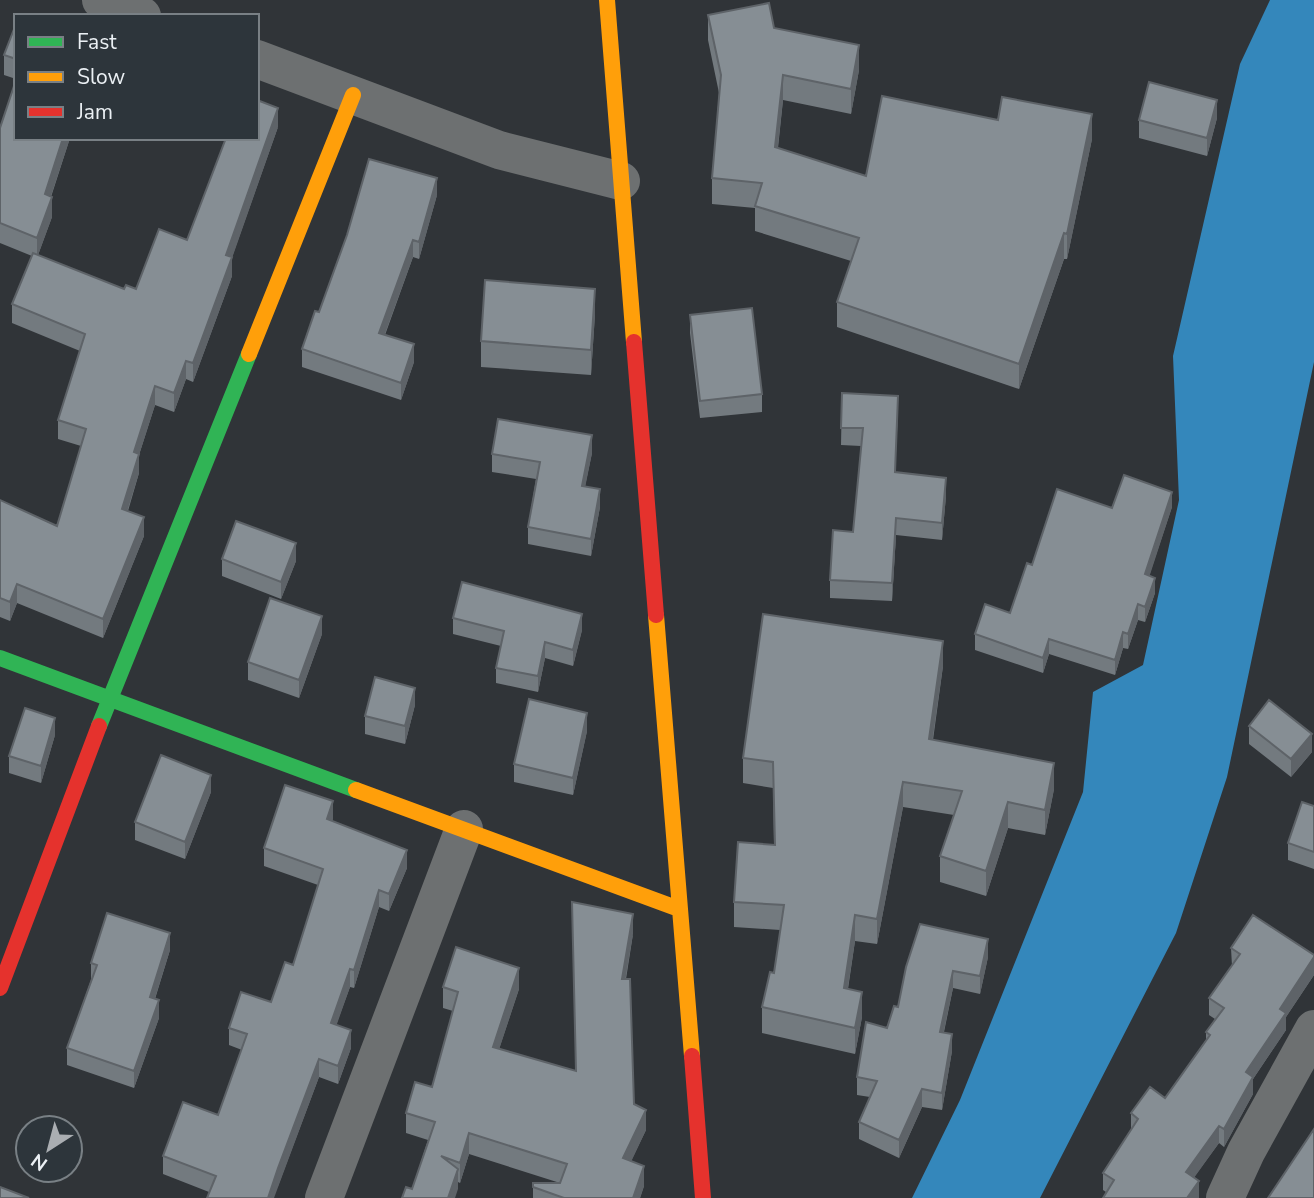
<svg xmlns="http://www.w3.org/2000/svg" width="1314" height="1198" font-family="'Nunito Sans',sans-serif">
	<rect width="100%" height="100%" fill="#303438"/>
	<!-- water -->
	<path fill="#3487bb" d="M1270 0H1314V362L1227 777 1176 933 1040 1198H912L960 1100 1083 792 1093 692 1143 665 1179 500 1173 356 1240 64Z"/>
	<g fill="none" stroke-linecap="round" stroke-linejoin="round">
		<!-- street -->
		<path stroke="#6d7071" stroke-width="38" d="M101 0 142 16
			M257 59 499 150 621 181
			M324 1198 464 829
			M1225 1198 1246 1152 1314 1029"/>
		<!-- fast -->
		<path stroke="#30b455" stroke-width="16" d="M0 658 356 790
			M99 726 249 354"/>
		<!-- slow -->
		<path stroke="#ff9f0a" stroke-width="16" d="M607 0 634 342
			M249 354 353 95
			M656 615 692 1056
			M356 790 679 909"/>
		<!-- jam -->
		<path stroke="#e5322d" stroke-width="16" d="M634 342 656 615
			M0 988 99 726
			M692 1056 703 1198"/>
	</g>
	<!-- wall -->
	<path fill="#737a7f" d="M708 15 774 28 859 70 851 114 783 100 778 148 866 176 998 120 1092 139 1067 259H1064L1019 389 837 327V302L851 261 755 231V208L712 204V178L719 93 708 40Z
		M16 24V79L4 75V55Z
		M1217 118 1207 156 1139 138V120Z
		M278 127 232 257V276L193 382 186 379 174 412 155 405 139 455V473L128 511 144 536 103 638 17 603 10 621 0 617V500L57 526 81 446 58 439V420L80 351 12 323V304L32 256 0 243V128L16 138H70L51 197 52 217 38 255 124 289H136L187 240Z
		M437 195 419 259 413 257 385 335 414 362 401 400 302 367V349L319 312Z
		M595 314 591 375 481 367V341Z
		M690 315 762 394V412L700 418 690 333Z
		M842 393 898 413 895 473 946 496 942 540 896 535 892 601 830 598V580L853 532 861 446 841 445Z
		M592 453 585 486 600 507 591 556 528 544V527L536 479 492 472V454Z
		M1172 507 1149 576 1155 593 1145 622 1138 620 1128 649 1123 648 1115 675 1049 654 1043 673 975 650V634L1010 613 1032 565 1112 508Z
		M222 559 296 561 281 599 222 576Z
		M453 618 582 630 573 666 545 658 538 692 496 683V668L501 646 453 634Z
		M322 634 299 698 248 680V662Z
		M943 666 933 740 1054 789 1045 835 1008 828 986 896 940 882V856L954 815 903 807 877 944 855 941 848 989 862 1017 855 1054 762 1033V1007L774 973 780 930 734 927V902L774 845 773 788 743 783V758Z
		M415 705 405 744 365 734V716Z
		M1249 726 1312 752 1291 777 1249 744Z
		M587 731 573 795 514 782V764Z
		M55 735 41 783 9 773V756Z
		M211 792 185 859 135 840V822Z
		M1314 806V869L1288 860V843Z
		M333 819 332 821 407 868 389 911 379 907 354 988 350 987 336 1025 351 1048 338 1084 319 1077 278 1186 209 1192 163 1174V1156L218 1115 242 1050 229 1045V1028L271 1002 293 965 318 885 264 866V848Z
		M633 934 626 979 634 1104 646 1130 631 1161 644 1186 640 1198H533V1187L560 1183 469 1154 460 1183 458 1182V1189H412L428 1140 406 1133V1113L432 1087 453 1011 443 1008V987L519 989 499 1049 576 1071Z
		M1231 948 1314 955V975L1286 1017V1030L1253 1079V1094L1224 1147 1219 1143 1194 1177 1199 1181V1198H1103L1106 1192 1103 1190V1173L1131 1130V1113L1165 1098 1206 1040V1032L1215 1019 1209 1015V998L1232 966Z
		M170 950 155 999 159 1018 134 1088 67 1065V1048L91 980V963Z
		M988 957 980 994 953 988 944 1032 952 1051 942 1110 922 1107 899 1158 859 1139V1122L870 1097 857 1095V1077L898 1007 906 967Z"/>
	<!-- shaded-wall -->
	<path fill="#5e6368" d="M859 45V70L851 114V89Z
		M783 75V100L775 172V147Z
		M1217 100V118L1207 156V138Z
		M278 108V127L230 264 232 257V276L193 382V363L226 255Z
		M1092 114V139L1067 259V234Z
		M63 138H70L45 214V194Z
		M437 178V195L419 259V242Z
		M52 197V217L37 258V238Z
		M1064 233V259L1019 389V364Z
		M413 240V257L379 350V333Z
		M595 289V314L591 375V350Z
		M414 344V362L401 400V383Z
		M186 361V379L174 412V393Z
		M155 386V405L139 455V473L122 528V509L134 452Z
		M592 435V453L582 503V486Z
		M946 478V496L942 540V523Z
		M600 489V507L591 556V539Z
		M1172 492V507L1145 590V574Z
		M144 517V536L103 638V619Z
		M896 518V535L892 601V583Z
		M296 543V561L281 599V582Z
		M1155 578V593L1145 622V607Z
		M17 584V603L10 621V602Z
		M1138 604V620L1128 649V634Z
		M582 614V630L573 666V650Z
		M322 616V634L299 698V680Z
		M1123 632V648L1115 675V660Z
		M1049 639V654L1043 673V658Z
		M943 641V666L929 764V739Z
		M545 642V658L538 692V676Z
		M415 688V705L405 744V726Z
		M587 713V731L573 795V778Z
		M55 718V735L41 783V766Z
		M1312 734V752L1291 777V759Z
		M1054 763V789L1045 835V810Z
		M211 775V792L185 859V842Z
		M903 782V807L877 944V919Z
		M333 801V819L327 836V819Z
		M1008 802V828L986 896V871Z
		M407 850V868L389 911V894Z
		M379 890V907L354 988V970Z
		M633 914V934L622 999V979Z
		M855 915V941L844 1013V988Z
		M170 933V950L150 1014V997Z
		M988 939V957L980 994V976Z
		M1314 957V975L1286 1017V1030L1253 1079V1094L1224 1147V1129L1246 1072 1280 1009Z
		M519 968V989L493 1068V1047Z
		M350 969V987L331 1041V1023Z
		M953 971V988L940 1049V1032Z
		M862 992V1017L855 1054V1028Z
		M159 1000V1018L134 1088V1071Z
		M351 1030V1048L338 1084V1066Z
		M952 1034V1051L942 1110V1093Z
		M319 1059V1077L274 1198H268L278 1168Z
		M922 1089V1107L899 1158V1140Z
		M646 1110V1130L623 1179V1158Z
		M1219 1126V1143L1186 1189V1172Z
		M469 1133V1154L460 1183V1163Z
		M644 1166V1186L640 1198H633Z
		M458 1169V1189L455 1198H448Z
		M1199 1181V1198H1187Z"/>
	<!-- building -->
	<path fill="#868e94" stroke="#5e6368" stroke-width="2" d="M769 3 774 28 859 45 851 89 783 75 775 147 866 176 882 96 998 120 1002 97 1092 114 1067 234 1064 233 1019 364 837 302 859 238 755 206 762 183 712 178 721 75 708 15Z
		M16 24V59L4 55Z
		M16 80V138H63L45 194 52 197 37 238 0 223V128Z
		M1149 82 1217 100 1207 138 1139 120Z
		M257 100 278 108 226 255 232 257 193 363 186 361 174 393 155 386 134 452 139 454 122 509 144 517 103 619 17 584 10 602 0 598V500L57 526 86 429 58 420 85 334 12 304 33 253 124 289 126 285 136 289 159 229 187 240 226 138H257Z
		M369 159 437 178 419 242 413 240 379 333 414 344 401 383 302 349 315 311 319 312 347 235Z
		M485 280 595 289 591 350 481 341Z
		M752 308 762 394 700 401 690 315Z
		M842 393 898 396 895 472 946 478 942 523 896 518 892 583 830 580 833 530 853 532 863 428H841Z
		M498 419 592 435 582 486 600 489 591 539 528 527 540 462 492 454Z
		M1124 475 1172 492 1145 574 1155 578 1145 607 1138 604 1128 634 1123 632 1115 660 1049 639 1043 658 975 634 985 604 1010 613 1027 563 1032 565 1057 489 1112 508Z
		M236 521 296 543 281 582 222 559Z
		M462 582 582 614 573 650 545 642 538 676 496 668 504 631 453 618Z
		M270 598 322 616 299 680 248 662Z
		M763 614 943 641 929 739 1054 763 1045 810 1008 802 986 871 940 856 962 791 903 782 877 919 855 915 844 988 862 992 855 1028 762 1007 770 972 774 973 784 905 734 902 738 842 775 845 773 762 743 758Z
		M375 677 415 688 405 726 365 716Z
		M529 699 587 713 573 778 514 764Z
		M1269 700 1312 734 1291 759 1249 726Z
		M25 708 55 718 41 766 9 756Z
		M161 755 211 775 185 842 135 822Z
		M285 785 333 801 327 819 407 850 389 894 379 890 354 970 350 969 331 1023 351 1030 338 1066 319 1059 278 1168 268 1198H207L216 1176 163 1156 183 1102 218 1115 247 1034 229 1028 241 992 271 1002 285 962 293 965 323 869 264 848Z
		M1302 802 1314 806V852L1288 843Z
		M572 902 633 914 622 979H630L634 1104 646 1110 623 1158 644 1166 633 1198H564L533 1187V1183H560L567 1164 469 1133 460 1163 441 1156 458 1169 448 1198H402L406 1187 412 1189 435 1122 406 1113 415 1082 432 1087 458 992 443 987 456 947 519 968 493 1047 576 1071Z
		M107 913 170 933 150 997 159 1000 134 1071 67 1048 97 965 91 963Z
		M1253 915 1314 955V957L1280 1009 1286 1013 1246 1072 1253 1077 1224 1129 1219 1126 1186 1172 1199 1181 1187 1198H1103L1114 1180 1103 1173 1138 1119 1131 1113 1150 1087 1165 1098 1210 1035 1206 1032 1224 1008 1209 998 1240 954 1231 948Z
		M920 924 988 939 980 976 953 971 940 1032 952 1034 942 1093 922 1089 899 1140 859 1122 877 1081 857 1077 866 1022 887 1028 894 1006 898 1007 906 967Z
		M1314 1129V1198H1268Z
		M0 1187 29 1198H0Z"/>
	<!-- legend -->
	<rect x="14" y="14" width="245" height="126" fill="#2d353b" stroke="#798085" stroke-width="2"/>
	<rect x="28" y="37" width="35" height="10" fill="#30b455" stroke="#798085" stroke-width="2"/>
	<text x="77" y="49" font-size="21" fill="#ebf0f4">Fast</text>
	<rect x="28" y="72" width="35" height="10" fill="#ff9f0a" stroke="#798085" stroke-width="2"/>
	<text x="77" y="84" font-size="21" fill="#ebf0f4">Slow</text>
	<rect x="28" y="107" width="35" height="10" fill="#e5322d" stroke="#798085" stroke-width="2"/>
	<text x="77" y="119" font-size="21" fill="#ebf0f4">Jam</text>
	<!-- north arrow -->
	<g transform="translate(49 1149) rotate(216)"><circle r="33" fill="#2d353b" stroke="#798085" stroke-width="2"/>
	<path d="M0-5L12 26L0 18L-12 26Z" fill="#aaaeb2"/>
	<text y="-10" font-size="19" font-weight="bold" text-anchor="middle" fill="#ebf0f4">N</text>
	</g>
</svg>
